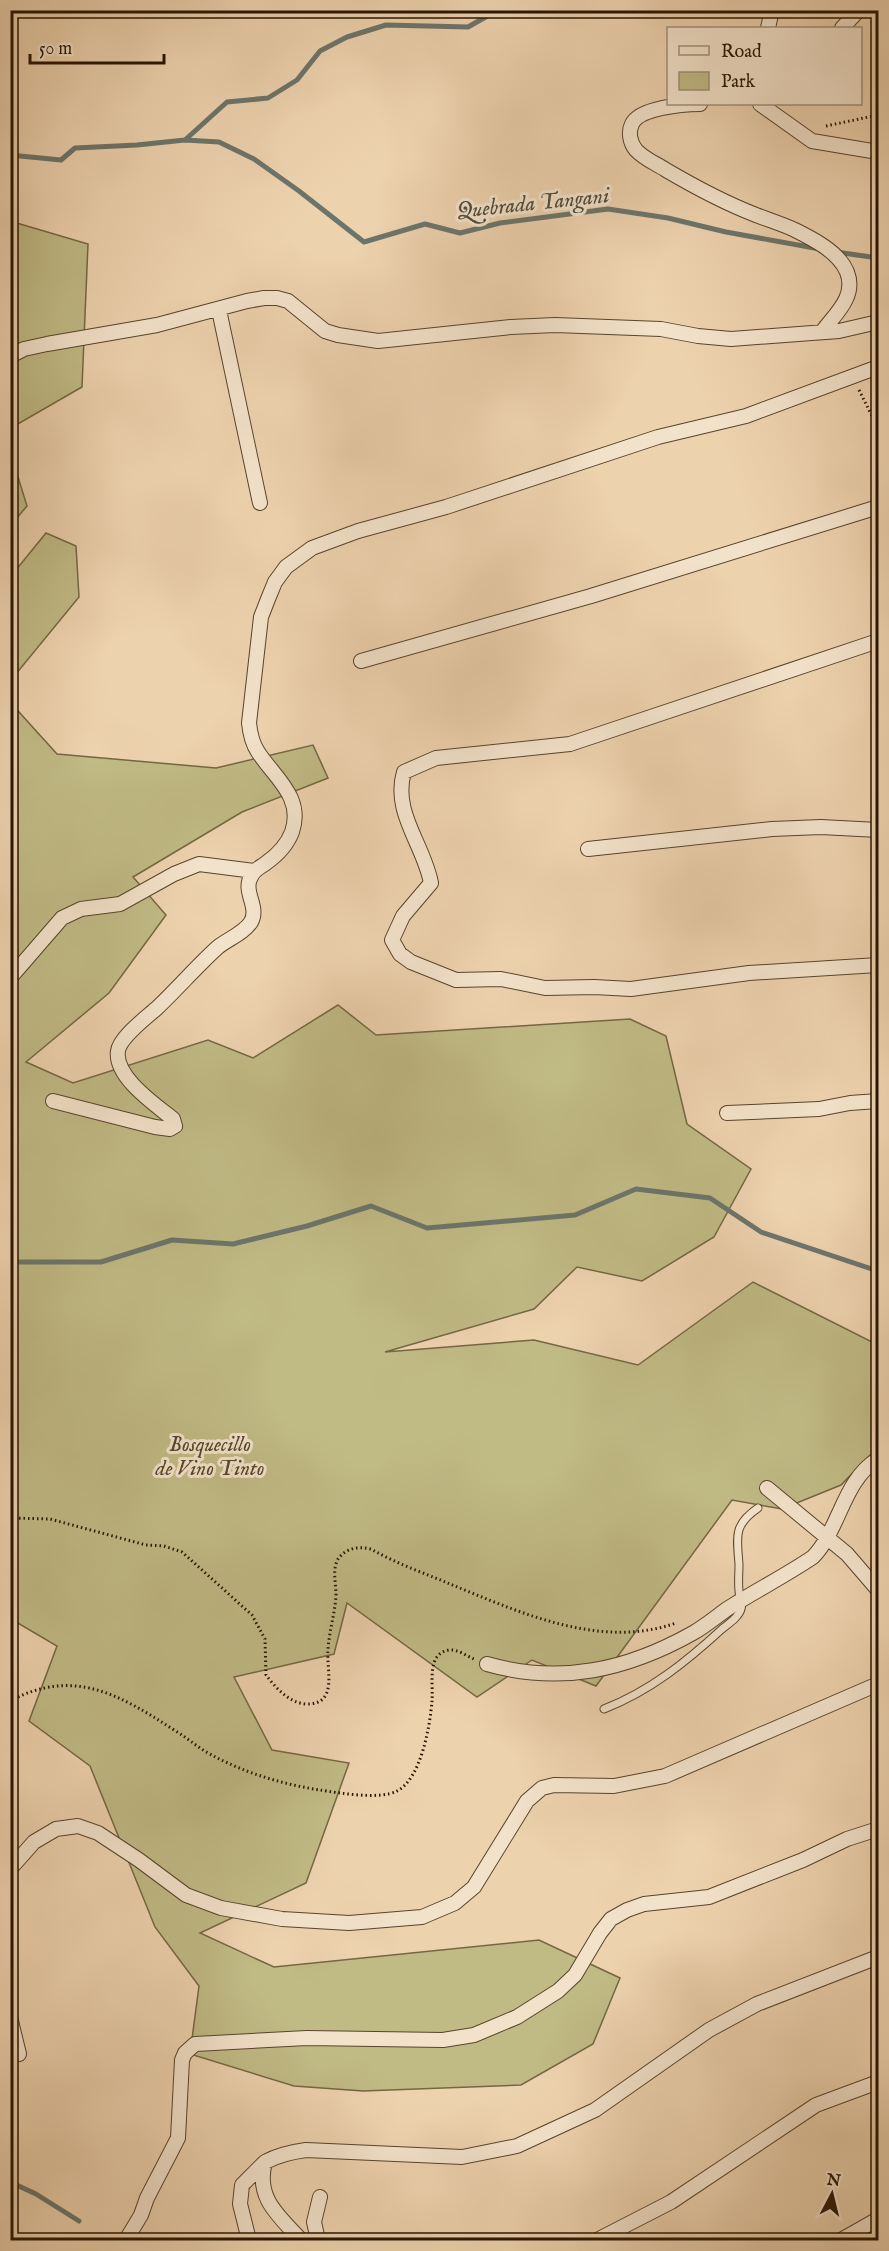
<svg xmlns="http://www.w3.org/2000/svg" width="889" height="2251" font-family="'IM FELL English',serif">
	<rect width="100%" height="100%" fill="#edd2ae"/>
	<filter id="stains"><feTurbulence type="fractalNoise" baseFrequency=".00333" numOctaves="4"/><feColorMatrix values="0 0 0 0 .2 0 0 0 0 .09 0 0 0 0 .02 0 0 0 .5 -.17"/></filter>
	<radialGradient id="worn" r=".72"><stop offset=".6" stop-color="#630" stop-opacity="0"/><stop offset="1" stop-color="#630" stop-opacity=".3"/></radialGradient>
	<!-- green -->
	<path fill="#c0ba85" stroke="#746742" stroke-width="1.5" d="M10 221 88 244 82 387 11 428Z
		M10 451 27 506 11 525H10Z
		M46 533 76 546 79 597 11 680V576Z
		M10 702 57 754 216 768 313 745 328 778 242 812 133 877 166 915 109 993 26 1062 73 1083 208 1040 253 1058 338 1005 376 1035 630 1019 666 1036 687 1124 751 1169 714 1237 642 1281 577 1267 534 1309 385 1352 534 1340 638 1365 753 1282 878 1345V1447L841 1485 782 1509 732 1500 596 1686 532 1660 477 1697 347 1603 334 1654 234 1677 272 1750 349 1763 306 1883 200 1933 274 1967 539 1940 620 1978 593 2044 521 2085 363 2091 294 2086 190 2054 199 1986 155 1927 90 1766 29 1721 57 1646 11 1619Z"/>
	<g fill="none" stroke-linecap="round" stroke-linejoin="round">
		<!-- stream -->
		<path stroke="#6c756b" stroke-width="5" d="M185 140 227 102 268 98 297 80 320 51 347 37 386 25 468 27 498 10
			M10 155 61 160 75 148 137 145 185 140 219 142 254 159 299 191 364 242 425 224 460 233 500 223 608 209 668 218 726 232 820 249
			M836 252 878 258
			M10 1262H101L172 1240 233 1244 307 1226 371 1206 427 1228 575 1215 636 1189 710 1198 761 1232 878 1271
			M10 2182 36 2194 79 2221"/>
		<!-- service casing -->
		<g stroke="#58442c" stroke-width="9">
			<path id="service" d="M604 1709C650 1691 686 1662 722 1629 728 1624 739 1617 741 1609 743 1603 739 1597 739 1591 738 1582 739 1573 739 1564 737 1537 733 1525 758 1508"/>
		</g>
		<!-- minor casing -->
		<g stroke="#58442c" stroke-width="16">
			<path id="minor" d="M768 28 772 10
				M842 28 859 10
				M700 104C683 104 639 108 632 124 628 132 630 143 636 150 644 159 657 164 666 170 695 187 725 203 756 215 769 220 782 224 795 230 813 239 839 252 847 272 857 297 834 315 822 332
				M760 104 812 141 878 152
				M219 310 260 503
				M10 356 24 349 47 344 157 325 247 301 264 298H277L288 301 325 331 338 335 378 341 511 327 555 325 661 329 698 336 731 339 839 331 878 322
				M878 641 570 744 436 758 404 772C392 812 424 845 431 883L403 916 392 940 400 954 411 962 456 980 501 979 545 988 594 987 631 989 749 973 878 965
				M361 661 591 596 878 507
				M588 849 772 829 821 827 878 830
				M10 978 62 918 81 909 120 904 174 874 199 864 254 871
				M53 1101 155 1127 170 1129 175 1126 173 1119C156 1105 114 1077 118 1051 120 1037 146 1018 157 1008 178 988 197 966 218 947 228 939 244 933 251 922 260 906 241 891 252 875 255 869 261 867 266 863 276 856 287 845 292 832 304 797 274 777 258 752 252 743 250 733 249 723L261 617 268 599 275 582 286 567 312 548 358 531 446 507 658 437 746 416 878 367
				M727 1113 819 1109 850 1103 878 1101
				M767 1488 847 1554 878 1590
				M487 1664C561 1685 627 1670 693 1633 705 1626 716 1617 727 1609 755 1591 785 1576 813 1557 840 1529 843 1480 878 1459
				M10 1869 34 1842 56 1829 78 1826 98 1833 139 1860 186 1895 221 1908 282 1919 349 1923 422 1917 455 1903 474 1887 527 1801 542 1788 554 1785 614 1786 665 1776 878 1684
				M10 2017 19 2054
				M126 2240 141 2215 147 2198 178 2138 182 2060 185 2053 195 2044 307 2038 443 2040 474 2035 517 2017 558 1991 575 1975 600 1933 611 1919 627 1910 644 1904 709 1897 803 1860 847 1839 878 1829
				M249 2240 240 2204 242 2185 264 2163
				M301 2240C279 2216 255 2198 265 2162 278 2155 291 2152 306 2150L462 2157 517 2146 595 2110 709 2030 757 2004 878 1957
				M318 2240 314 2222 320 2197
				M597 2240 671 2202 816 2105 878 2082
				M841 2240 878 2219"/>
		</g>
		<!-- path -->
		<path stroke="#271400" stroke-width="3" stroke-dasharray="1.5 3" stroke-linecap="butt" d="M826 126 878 115
			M859 390 878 428
			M10 1518 50 1519 146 1545 164 1546 182 1552 252 1615 265 1639 266 1675C275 1687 289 1703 306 1704 339 1705 326 1669 328 1650 329 1631 335 1614 336 1595 336 1583 332 1570 338 1559 346 1548 358 1546 371 1549 395 1563 424 1573 450 1584 519 1612 600 1650 676 1623
			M10 1701C74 1667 120 1695 174 1730 186 1737 196 1746 208 1753 242 1772 281 1784 320 1790 339 1793 380 1800 397 1791 421 1779 430 1726 432 1701 433 1688 430 1673 435 1660 438 1654 443 1651 449 1650 458 1649 466 1656 474 1659"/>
		<!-- service -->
		<use href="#service" stroke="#f3e2ca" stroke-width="7"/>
		<!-- minor -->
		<use href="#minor" stroke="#f3e2ca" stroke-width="14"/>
	</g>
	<g text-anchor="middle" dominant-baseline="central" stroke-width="6" stroke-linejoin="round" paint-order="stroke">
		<!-- park labels -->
		<g font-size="21" font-style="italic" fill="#554628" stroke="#f3e2ca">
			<text x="210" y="1445">Bosquecillo<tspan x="210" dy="24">de Vino Tinto</tspan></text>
		</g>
		<!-- water labels -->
		<g font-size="22" font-style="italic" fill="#4f4d3e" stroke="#f3e2ca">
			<text transform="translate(533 204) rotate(-6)">Quebrada Tangani</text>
		</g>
	</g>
	<!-- margin -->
	<rect width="889" height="2251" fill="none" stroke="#edd2ae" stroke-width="36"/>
	<rect x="12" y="12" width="865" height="2227" fill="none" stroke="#271400" stroke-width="3"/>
	<rect x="18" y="18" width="853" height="2215" fill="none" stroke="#271400" stroke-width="1.5"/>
	<!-- legend -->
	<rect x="667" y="27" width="195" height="78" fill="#f3e2ca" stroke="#a19079" stroke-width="1.5"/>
	<rect x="679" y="46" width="30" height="9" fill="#f3e2ca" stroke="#a19079" stroke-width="1.5"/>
	<text x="721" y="57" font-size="18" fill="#271400">Road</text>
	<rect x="679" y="72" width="30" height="18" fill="#c0ba85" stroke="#a19079" stroke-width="1.5"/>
	<text x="721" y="87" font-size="18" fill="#271400">Park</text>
	<!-- north arrow -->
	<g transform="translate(832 2194) rotate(7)" stroke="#f3e2ca" stroke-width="4.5" paint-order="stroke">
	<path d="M0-4.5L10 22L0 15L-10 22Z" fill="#271400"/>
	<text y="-9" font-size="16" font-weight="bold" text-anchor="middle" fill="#271400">N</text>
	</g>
	<!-- scale -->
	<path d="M30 54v9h134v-9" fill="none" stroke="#271400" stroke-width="3"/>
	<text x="39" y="54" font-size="18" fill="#271400" stroke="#f3e2ca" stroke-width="4.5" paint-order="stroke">50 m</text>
	<rect width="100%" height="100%" filter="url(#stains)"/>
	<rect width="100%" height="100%" fill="url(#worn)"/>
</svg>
